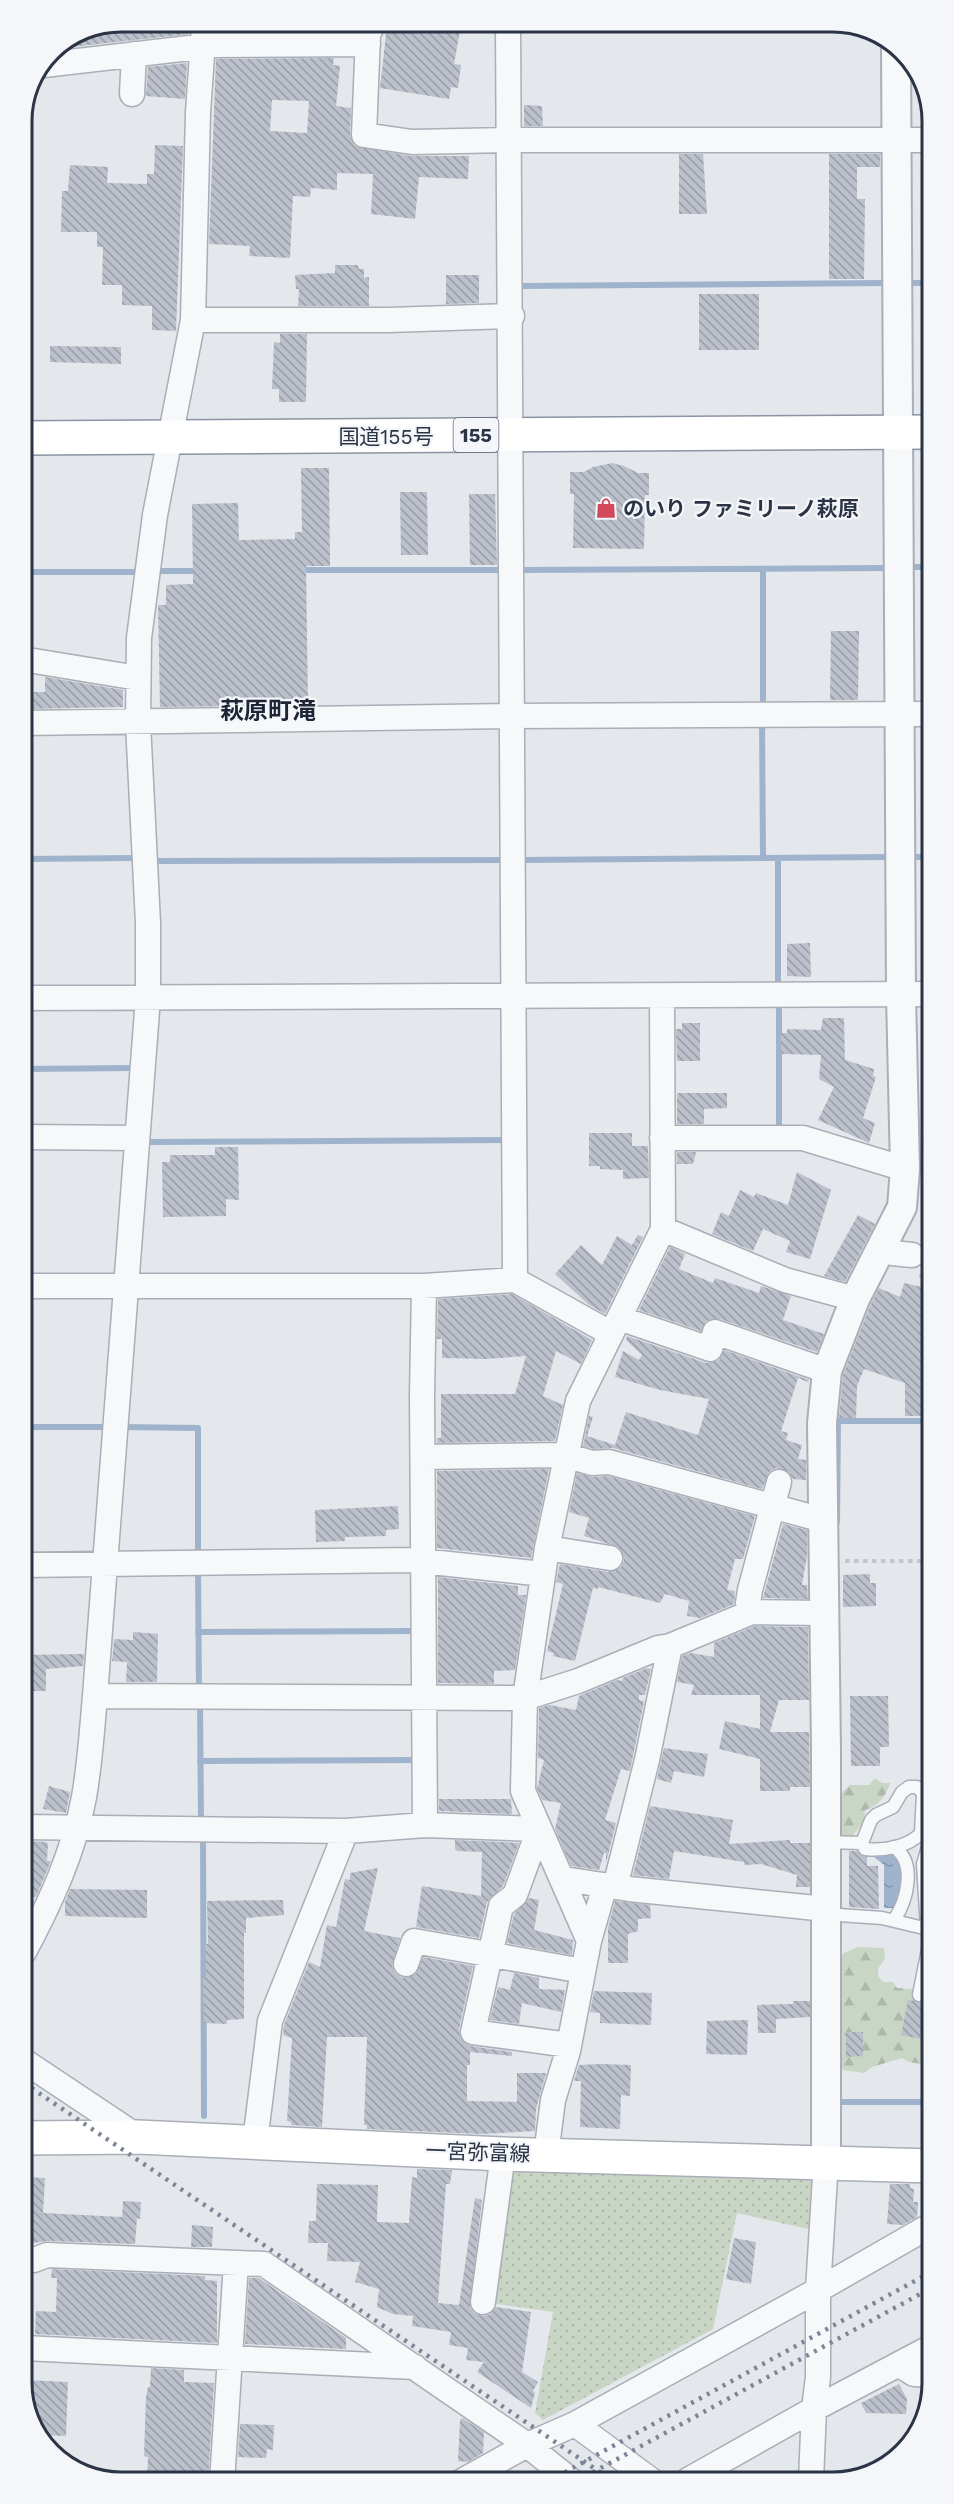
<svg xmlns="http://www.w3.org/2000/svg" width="954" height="2504" font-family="'Work Sans','Noto Sans JP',sans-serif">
	<defs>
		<pattern id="grass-dots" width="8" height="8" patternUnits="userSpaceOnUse" patternTransform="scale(1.5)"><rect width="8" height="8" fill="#c9d6c5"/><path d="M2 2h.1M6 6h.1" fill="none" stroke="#adb8ab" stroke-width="1.8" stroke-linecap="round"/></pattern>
		<pattern id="forest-firs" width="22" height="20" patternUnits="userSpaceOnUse" patternTransform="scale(1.5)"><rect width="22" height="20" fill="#c9d6c5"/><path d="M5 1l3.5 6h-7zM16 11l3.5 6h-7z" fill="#adb8ab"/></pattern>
		<pattern id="water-ripples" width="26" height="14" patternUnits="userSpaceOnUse" patternTransform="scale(1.5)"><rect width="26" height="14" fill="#9fb4cc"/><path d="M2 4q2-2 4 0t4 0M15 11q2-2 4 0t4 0" fill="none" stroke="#8293a7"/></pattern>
		<pattern id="building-back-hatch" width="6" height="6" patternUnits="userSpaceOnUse" patternTransform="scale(1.5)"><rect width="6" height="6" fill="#bbc0ca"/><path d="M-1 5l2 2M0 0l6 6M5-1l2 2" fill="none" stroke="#989da6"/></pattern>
	</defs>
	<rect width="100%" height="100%" fill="#e4e7ec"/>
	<!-- grass -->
	<path fill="url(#grass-dots)" d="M509 2165 814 2176 812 2230 737 2213 713 2329 543 2420 535 2413 553 2312 490 2303Z"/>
	<!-- forest -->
	<path fill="url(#forest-firs)" d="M875 1778 882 1783H890C886 1796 878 1807 865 1810L864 1821 851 1838H844L834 1833 836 1798 850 1785H869Z
		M858 1947 884 1948 885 1958 878 1969V1976L883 1982H893L897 1988 932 1991 933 2066 909 2062 902 2058 872 2067 864 2073 843 2070 839 2061 837 1976 841 1966 839 1958 844 1953Z"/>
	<!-- water -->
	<path fill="url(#water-ripples)" d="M894 1854C905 1872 905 1890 895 1908H884V1865L874 1857Z"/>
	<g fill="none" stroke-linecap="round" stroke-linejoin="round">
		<!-- stream -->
		<path stroke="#9fb4cc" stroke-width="6" d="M908 283H930
			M520 286 886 283
			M914 567H930
			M298 570H503
			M520 570 886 568
			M160 571H201
			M22 572H135
			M763 708V569
			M762 719 763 858
			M913 857H931
			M778 858V989
			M22 859 135 858
			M523 860 889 857
			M159 861 505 860
			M779 1001V1132
			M23 1069 133 1068
			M147 1142 508 1140
			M23 1427H111
			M121 1427 198 1428V1556
			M837 1522 838 1421H932
			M198 1567 199 1691
			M198 1632 417 1631
			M200 1702 201 1823
			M200 1761 418 1760
			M203 1836 204 2116
			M841 2102H933"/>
	</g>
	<!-- building -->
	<path fill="url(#building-back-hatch)" fill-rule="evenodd" d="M461 25 454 64 461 65 458 88 451 87 449 99 380 88 387 26Z
		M190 27 189 34 71 47 57 46 75 34 87 33 88 28Z
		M226 27H285V30L226 31Z
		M334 58 333 65 340 66 336 106 351 108 350 135 355 146 410 156H469L468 179 419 177 415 219 371 214 373 174 337 173V190L311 188 310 197 293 196 290 258 249 256 250 246 209 244 216 59ZM272 100 309 101 307 133 270 131Z
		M187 63 185 99 146 96 148 67Z
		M524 105 542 106 543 126H524Z
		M155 145 183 146 176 331 152 330V306L122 305V285H102L103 247H97V232H61L62 191H68L70 165 108 167 107 183 147 184V174H154Z
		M679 154H703L707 214H679Z
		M829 154H880V167H857V199H865L864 279H829Z
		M335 265H358L359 269H364V278L369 277V306H298L299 289H296L295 275 335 273Z
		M446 275H479V303L446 304Z
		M699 294H759V350H699Z
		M280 334H307L306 402H279V389H272L274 342 280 343Z
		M50 346 121 347V364L50 362Z
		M612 463 624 466 638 473H649V495H645L644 549 573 548 574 494H570V472H584L593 467Z
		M301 468H329L330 566H306L308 705 160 707 158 605H166V585L193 584 192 504 238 503 239 540 295 539V532H302Z
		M400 492H427L428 555H401Z
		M469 494H495L497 565H470Z
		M831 631H859L858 700H830Z
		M45 677 123 690V707L22 709V692H45Z
		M810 943 811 977 787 976V944Z
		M823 1018H844L845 1060 874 1069 873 1076 876 1077 863 1118 875 1123 869 1143 818 1120 834 1087 819 1079 821 1055 781 1054V1033H787V1029L821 1030Z
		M682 1023H700V1061H677L676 1029H682Z
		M677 1093H727V1108L704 1109V1124H677Z
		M589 1133H632V1146H648L649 1178 623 1179V1170L600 1169V1166H589Z
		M215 1147H238L239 1200 226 1199V1216L163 1217 162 1162H170V1155H215Z
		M677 1152H696L693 1164H677Z
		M797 1172 831 1190 810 1259 786 1252 790 1241 763 1229 753 1251 712 1234 721 1212 729 1216 740 1190 754 1197 756 1193 788 1205Z
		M858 1215 875 1224 845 1282 824 1276Z
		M638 1235 643 1237 605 1314 588 1304 555 1274 581 1245 602 1265 617 1236 632 1245Z
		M670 1247 685 1254 679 1269 713 1283 715 1278 759 1293 761 1286 791 1296 783 1320 824 1334 817 1352 720 1319 706 1321 701 1331 639 1310Z
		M904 1283 931 1289 932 1416H905V1383L864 1369 857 1386 856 1418H839L843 1375 870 1306 879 1288 900 1297Z
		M512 1294 592 1340 581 1364 556 1351 543 1396 563 1405 555 1441 437 1443V1438H441V1394H515L526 1356 486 1359 442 1358V1339H437L438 1299Z
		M627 1336 706 1363 719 1360 724 1350 809 1380 808 1382 798 1378 781 1431 788 1433 786 1440 802 1445 798 1459 806 1460V1480L793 1479 789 1472 776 1468 769 1472 762 1489 613 1448 594 1449 583 1446 589 1416 593 1417 587 1436 615 1445 626 1412 698 1435 709 1399 660 1390 615 1377 623 1351 639 1360 642 1355 626 1340Z
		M549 1469 531 1558 437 1548V1471Z
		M577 1473 592 1477 608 1476 755 1516 743 1559H735L727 1590 735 1591 734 1604 700 1618 687 1616 689 1601 665 1594 660 1603 598 1587V1589L593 1588 575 1661 553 1656 554 1653 547 1651 563 1584 556 1582 560 1564 608 1572 621 1567 624 1560 618 1547 584 1536 589 1518 569 1512Z
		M398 1506 399 1529 386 1530V1536L345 1537V1541L316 1542 315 1510Z
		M783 1524 807 1530V1556L802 1585H807L808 1599 763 1598Z
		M870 1574V1583H876V1606L843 1607V1575Z
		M438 1577 518 1586V1595H526L515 1670 494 1671V1684L438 1683Z
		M755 1626 808 1627 809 1700H779L770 1732H809L810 1787H790V1791H760V1759L719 1749 725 1721 760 1729V1695H691L694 1685 677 1682 682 1656 691 1653 714 1657V1643Z
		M133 1632 158 1634 157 1682H126L127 1662 112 1661 114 1639 133 1640Z
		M84 1654 83 1666 46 1669V1691H23V1655Z
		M647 1668 651 1669 645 1695H639V1700L644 1701 630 1771 621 1769 605 1820 616 1823 606 1863V1853H604L599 1870 571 1866 555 1829 561 1803 542 1800 537 1788 544 1760 538 1758 539 1708 549 1705 576 1710 579 1696 617 1680 622 1681 623 1678Z
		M850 1696H888L889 1747H880V1766H851Z
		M664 1748 708 1754 704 1777 674 1771 671 1783 657 1779Z
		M49 1786 70 1792 66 1813 43 1809Z
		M439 1799H511L512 1814 439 1811Z
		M650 1806 733 1820 729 1844 790 1840V1843H810V1887H796L797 1875 761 1864 744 1865V1862L674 1851 669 1879 633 1875Z
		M455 1840 519 1843 503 1886 487 1902 479 1938 416 1927 422 1886 481 1896 482 1852 457 1851 455 1849Z
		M24 1841 46 1842 48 1844 47 1861H51L36 1897 24 1896Z
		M849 1851H857L867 1857V1866H878L879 1909 849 1907Z
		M378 1868 364 1931 400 1938 392 1966 395 1973 402 1978 416 1974 423 1957 473 1966 459 2029 460 2037 470 2046 512 2052V2056L470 2052V2065H467V2101L517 2102V2073H546L536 2109 535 2131 482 2134 367 2129V2125H364L367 2037H327L322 2127 291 2125V2122L287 2121 292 2038 283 2035 284 2025 309 1962 320 1967 327 1925 336 1927 345 1879 350 1880V1873Z
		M70 1889 147 1890V1918L65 1916V1902Z
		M529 1898 539 1900 534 1930 573 1940 572 1955 507 1943 514 1914Z
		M283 1900 284 1915 246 1918V1933H244V2019L227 2020V2024L204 2023 203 1976H206L205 1944H208L207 1901Z
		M615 1901 650 1905 651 1918 638 1919V1931L628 1934V1963H608V1928Z
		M514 1973 539 1978V1989L565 1990 561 2012 522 2003 519 2024 490 2020 498 1987 510 1990Z
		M594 1991 652 1993 651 2025 600 2023V2013L590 2012Z
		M908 2000 927 2004 920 2039 901 2035Z
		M793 2001H810V2017L776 2019V2033H758L757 2005 793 2004Z
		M748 2020 747 2055 706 2054 707 2021Z
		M846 2032H863V2056L846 2057Z
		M601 2064 631 2065 630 2096 621 2095 620 2129 580 2127 581 2081H574L579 2065Z
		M417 2169 452 2170 450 2184H446L438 2303 459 2305 475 2198 482 2200 470 2307 474 2313 482 2316 489 2315 496 2307 531 2312 522 2372 538 2382 533 2391 535 2393 531 2408 477 2372 484 2362 466 2360 468 2348 449 2345 451 2332 412 2326 413 2316 393 2314 377 2307 379 2289 355 2282 360 2262 327 2261 328 2243H308L309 2221H316L317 2184 378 2185 377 2222 409 2223 412 2177 417 2178Z
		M24 2177 45 2178 43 2213 122 2217 123 2201 141 2202 140 2219 137 2218 135 2244 48 2241 24 2244Z
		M890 2184H910V2188L914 2189 913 2202H918L917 2217 903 2225 887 2224Z
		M192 2225 213 2227 212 2247H191Z
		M734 2238 756 2242 751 2284 726 2279Z
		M52 2269 205 2276V2280L217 2281V2343L35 2334 36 2311 56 2312 57 2278H51Z
		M249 2278H259L346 2338V2349L245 2344Z
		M151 2368 184 2370V2382L214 2383 208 2482 147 2483 148 2457 144 2456 146 2397 148 2387H150Z
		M24 2380 68 2382 66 2436 40 2435 24 2410Z
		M899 2384 907 2399 906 2414 866 2413 861 2403Z
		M462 2418 484 2432 483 2453 468 2462 458 2461 460 2420Z
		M240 2424 274 2425 273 2450 267 2449 266 2458 238 2457Z"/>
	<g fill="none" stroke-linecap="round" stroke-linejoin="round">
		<!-- service casing -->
		<g stroke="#a9aeb7" stroke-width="15">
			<path id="service" d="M932 1741V1778
				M909 1787H917L923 1793 921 1833C908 1847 884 1851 865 1849L862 1843 871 1820 876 1815 893 1807 902 1792Z
				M826 1842 862 1843
				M894 1847C917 1863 907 1901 894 1920
				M825 1914 882 1918 932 1930
				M927 1928 923 1864 930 1840
				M919 1995 932 1929"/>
		</g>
		<!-- minor casing -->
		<g stroke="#a9aeb7" stroke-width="27">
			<path id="minor" d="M508 24 515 1280
				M372 26 368 35 364 135 412 142 508 140H930
				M44 65 215 45 368 44
				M132 94 134 54
				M193 320H389L512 316
				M22 659 138 678
				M22 723 511 716 930 714
				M22 998 931 994
				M23 1137 137 1138
				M662 1138H803L905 1169
				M663 1229 785 1280 855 1299
				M882 1248 892 1253 912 1255
				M23 1286H424L515 1280 610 1333
				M424 1286 422 1396 425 1825
				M619 1318 710 1349 715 1332 827 1371
				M424 1457 565 1455 592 1463 609 1462 823 1520
				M547 1548 610 1558
				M23 1565 412 1560 543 1574
				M752 1612 748 1603 750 1590 779 1482
				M95 1696 525 1698 547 1548 578 1401 663 1229 662 996
				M24 1827 346 1831 425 1825 539 1829 515 1895 501 1906 473 2032 569 2045
				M564 1879 629 1889 826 1909
				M615 1887 647 1760 670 1646
				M589 1941 605 1885
				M24 1952C50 1903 74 1852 84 1797 90 1764 92 1729 95 1696L148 998V923L138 723 139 638 155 515 193 320 198 112 204 27
				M406 1964 414 1941 583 1971
				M24 2061 138 2137
				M255 2142 270 2021 346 1831
				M546 2155 553 2100 568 2051 589 1941 523 1791 525 1698 578 1681 658 1648 670 1646 752 1612 824 1613
				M24 2260H34L47 2255 264 2264 527 2445 572 2481
				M483 2302 503 2154
				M24 2348 415 2367
				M899 2365 914 2374 933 2375
				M575 2424 651 2480
				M688 2480 814 2409 933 2346
				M811 2480 814 2409 818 2377V2290L826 2161
				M462 2481 527 2445 575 2424 818 2290 933 2224
				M222 2482 236 2263"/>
		</g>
		<!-- tertiary casing -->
		<g stroke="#a9aeb7" stroke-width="32">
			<path id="tertiary" d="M826 2161V1751L822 1423 827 1371 855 1299 902 1207 905 1169 901 995 896 44"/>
		</g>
		<!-- secondary casing -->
		<g stroke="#a9aeb7" stroke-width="36">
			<path id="secondary" d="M24 2138 138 2137 503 2154 933 2166"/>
		</g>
		<!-- trunk casing -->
		<g stroke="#8b94a3" stroke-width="36">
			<path id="trunk" d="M22 438 930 432"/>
		</g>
		<!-- path -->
		<path stroke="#c2c5cb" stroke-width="4" stroke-dasharray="4.5 4.5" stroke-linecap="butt" d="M919 1276H931
			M845 1561H932"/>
		<!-- service -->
		<use href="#service" stroke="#f7f8fa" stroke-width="12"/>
		<!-- minor -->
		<use href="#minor" stroke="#f7f8fa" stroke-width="24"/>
		<!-- tertiary -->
		<use href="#tertiary" stroke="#f7f8fa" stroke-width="28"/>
		<!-- secondary -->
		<use href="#secondary" stroke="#fff" stroke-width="33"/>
		<!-- trunk -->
		<use href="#trunk" stroke="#fff" stroke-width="33"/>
		<!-- rail -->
		<path stroke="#7d8696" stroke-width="4.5" stroke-dasharray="3 6" stroke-linecap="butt" d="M24 2083 613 2481
			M549 2481 933 2271
			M577 2481 933 2287"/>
	</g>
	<!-- icons -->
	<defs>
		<g id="shop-bare" transform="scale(1.62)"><path d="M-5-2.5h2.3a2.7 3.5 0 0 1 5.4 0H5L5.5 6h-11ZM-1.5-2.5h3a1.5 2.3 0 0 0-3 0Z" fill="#d1495b" stroke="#f4f6f9" stroke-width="2.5" paint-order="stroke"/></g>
	</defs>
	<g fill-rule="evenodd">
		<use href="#shop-bare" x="606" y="508"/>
	</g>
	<g text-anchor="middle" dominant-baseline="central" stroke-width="4.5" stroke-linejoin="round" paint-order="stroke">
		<!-- shield labels -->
		<rect fill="#f4f6f9" stroke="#676e7b" stroke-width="1.5" x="453.5" y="418" width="45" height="34" rx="4.5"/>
		<g font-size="20" font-weight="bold" fill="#2b3445">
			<text x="476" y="435">155</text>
		</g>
		<!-- street labels -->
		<g font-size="21" fill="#2b3445" stroke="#f4f6f9">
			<text x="386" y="436">国道155号</text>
			<text transform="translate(478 2152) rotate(2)">一宮弥富線</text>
		</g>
		<!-- poi labels -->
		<g font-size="21" font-weight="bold" fill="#2b3445" stroke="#f4f6f9" text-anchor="start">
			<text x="623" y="508">のいり ファミリーノ萩原</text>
		</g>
		<!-- quarter labels -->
		<g font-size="24" font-weight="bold" fill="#1d2536" stroke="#f4f6f9">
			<text x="268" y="711">萩原町滝</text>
		</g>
	</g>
	<!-- crop -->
	<path d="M0 0H954V2504H0ZM121 32H833A89 89 0 0 1 922 121V2383A89 89 0 0 1 833 2472H121A89 89 0 0 1 32 2383V121A89 89 0 0 1 121 32Z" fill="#f4f6f9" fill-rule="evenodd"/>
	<path fill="none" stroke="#2b3445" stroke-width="3" d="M121 32H833A89 89 0 0 1 922 121V2383A89 89 0 0 1 833 2472H121A89 89 0 0 1 32 2383V121A89 89 0 0 1 121 32Z"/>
</svg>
